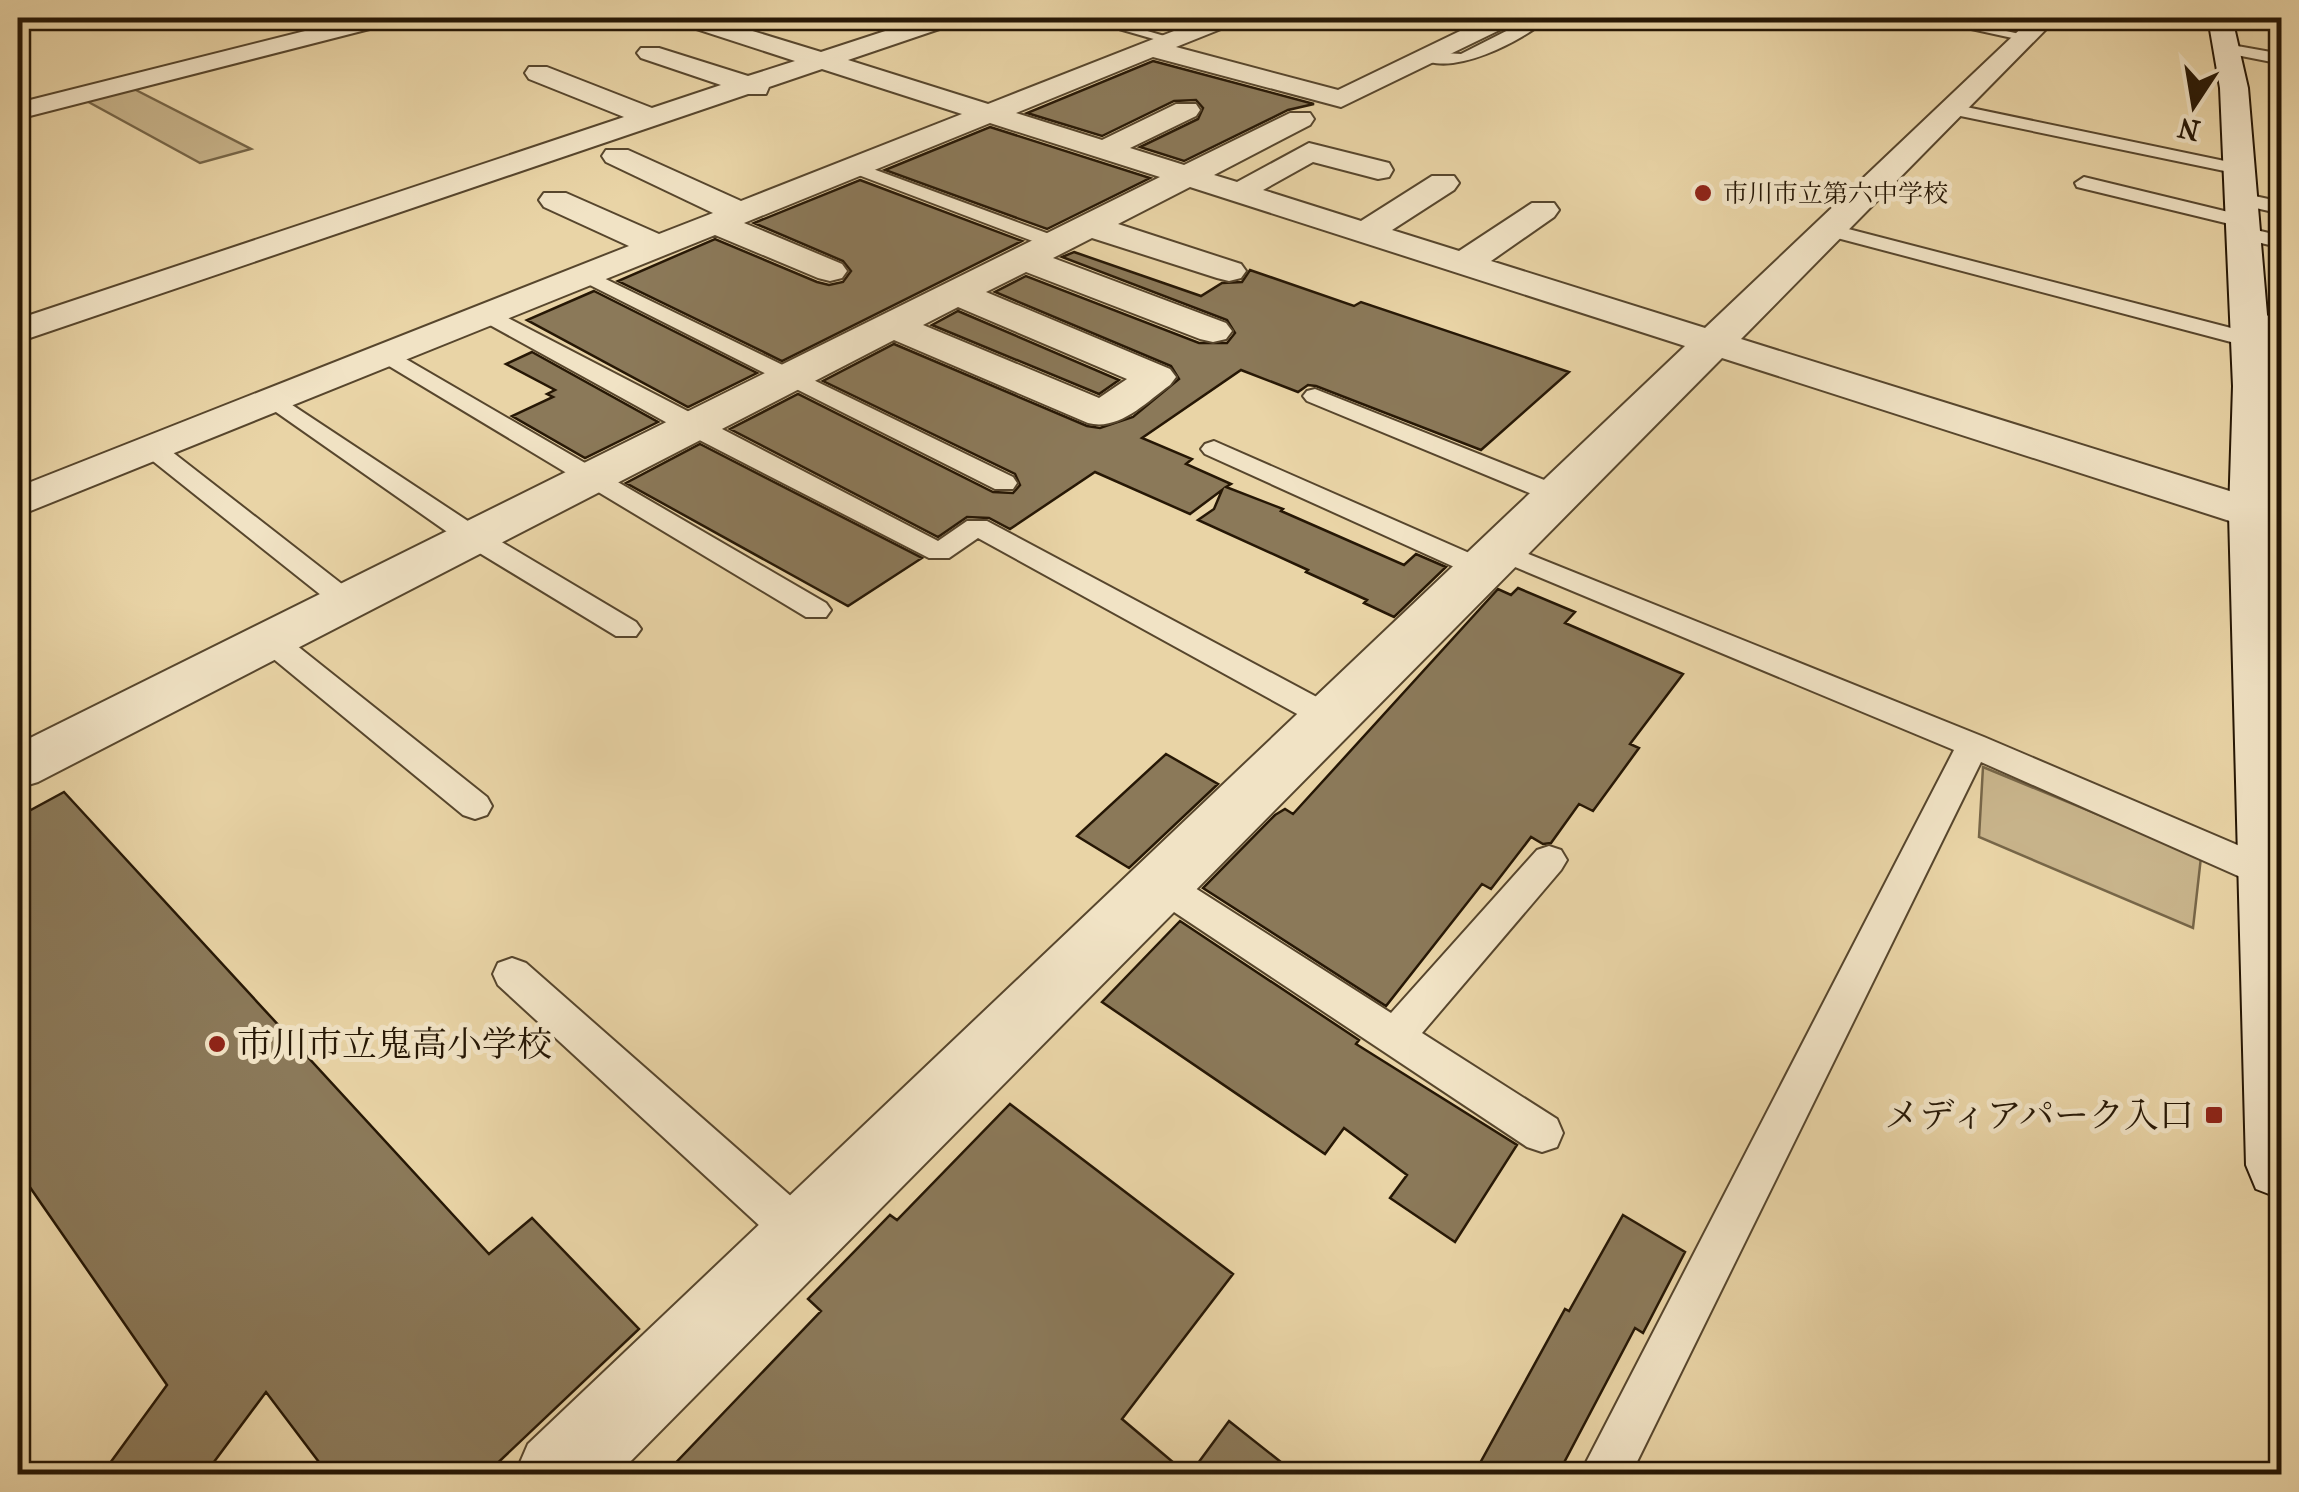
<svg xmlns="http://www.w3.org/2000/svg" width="2299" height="1492" font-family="'IM FELL French Canon','Noto Serif JP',serif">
	<rect width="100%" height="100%" fill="#e9d4a6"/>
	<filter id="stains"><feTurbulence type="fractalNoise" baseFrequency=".002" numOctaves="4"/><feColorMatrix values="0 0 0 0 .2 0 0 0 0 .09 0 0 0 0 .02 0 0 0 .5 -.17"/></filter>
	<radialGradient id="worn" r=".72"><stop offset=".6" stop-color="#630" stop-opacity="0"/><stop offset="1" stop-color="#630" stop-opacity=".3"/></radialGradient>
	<!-- green -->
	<path fill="#c8b48b" stroke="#776648" stroke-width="2.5" d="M130 87 251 149 200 163 83 99Z
		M1983 767 2201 857 2193 928 1979 837Z"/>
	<!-- building -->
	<path fill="#8b7959" stroke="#261705" stroke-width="2.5" d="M1153 61 1314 104 1288 110 1184 161 1140 147 1198 119 1203 108 1196 100 1174 101 1102 136 1027 113Z
		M990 127 1150 178 1047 229 885 170Z
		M860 180 1022 241 782 361 618 281 715 239 817 282 829 285 843 282 851 271 843 261 754 223Z
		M1074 252 1201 296 1222 283 1242 282 1250 270 1354 306 1361 302 1569 372 1481 450 1316 386 1308 385 1298 392 1241 370 1142 438 1192 459 1186 464 1231 484 1226 487 1283 509 1281 511 1404 565 1416 554 1446 567 1394 617 1364 603 1367 600 1306 572 1308 570 1198 520 1214 509 1222 490 1190 514 1095 472 1010 529 989 518 967 517 938 537 730 429 798 394 993 492 1013 493 1020 485 1015 474 823 381 894 344 1087 426 1100 428 1133 417 1179 379 1171 366 995 292 1026 276 1199 343H1227L1235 333 1227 320 1062 257Z
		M594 291 757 373 688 407 527 320Z
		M958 311 1119 380 1099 394 932 325Z
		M532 352 658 422 585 458 512 416 553 397 547 394 555 390 506 364Z
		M700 444 922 558 848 606 626 483Z
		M1518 588 1575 612 1565 623 1683 674 1630 744 1639 748 1593 811 1579 804 1551 843 1543 844 1531 837 1491 889 1482 884 1386 1006 1203 888 1275 815 1285 809 1293 814 1498 589 1511 595Z
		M1166 754 1218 784 1129 868 1077 836Z
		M64 792 489 1254 532 1218 639 1329 486 1474H328L266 1392 205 1474H102L167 1385 18 1170V817Z
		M1180 921 1359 1040 1356 1044 1517 1145 1455 1242 1390 1198 1407 1175 1344 1128 1325 1154 1102 1002Z
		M1010 1104 1233 1274 1122 1419 1187 1474H665L821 1311 808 1299 890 1215 897 1220Z
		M1623 1215 1685 1252 1643 1333 1635 1328 1558 1474H1474L1565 1309 1569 1311Z
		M1229 1421 1296 1474H1190Z"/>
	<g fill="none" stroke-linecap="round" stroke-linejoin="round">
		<!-- lane casing -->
		<g stroke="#57462d" stroke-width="4">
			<path id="lane" d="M101 18H116L117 19 110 23Z
				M1081 18H1103L1178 40 1171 44Z
				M1532 18H1549C1523 40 1451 79 1419 57L1427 52 1461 54Z
				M1921 18H1948L2033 37 2026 41Z
				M2226 44 2282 54V64L2221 52 2218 49Z
				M1952 104 2239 164 2248 169 2239 174 1946 113 1944 109Z
				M854 162 1060 238 1063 242 1053 248 1046 246 848 171V163Z
				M2084 177 2249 217 2252 221 2242 227 2077 187 2075 183Z
				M2241 193 2282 202V214L2234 203V195Z
				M1829 224 2258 335 2261 340 2250 347 1822 234 1819 230Z
				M2243 227 2282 236V248L2236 237V229Z
				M585 269 1013 477 1017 483 1013 489H995L578 279 575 275 578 271Z
				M487 307 938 541 967 521H987L1341 710 1346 718 1341 726 1330 729 1319 726 978 538 949 558H929L682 431 479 319 476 314Z
				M2248 311 2282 319V332L2240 323 2237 318Z
				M387 348 826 603 831 610 826 617H806L379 360 376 355 379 350Z
				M1315 389 1567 489 1571 495 1567 501H1549L1307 401 1303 396 1307 391Z
				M274 393 483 531 636 622 641 629 636 636H616L463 543 266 405 262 400 266 395Z
				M153 441 162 444 356 595 360 601 356 607H336L144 454 140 449Z
				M1214 441 1492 563 1496 569 1492 575H1472L1205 454 1201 449 1205 444Z
				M1501 543 1984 737 2282 864V889L2263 887 1981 762 1631 1474H1580L1954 750 1491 557 1487 551 1491 545Z
				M270 630 281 633 487 797 492 806 487 815 475 819 463 815 259 647 255 640 259 633Z
				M1549 846 1561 850 1567 860 1561 870 1422 1033 1557 1119 1563 1133 1557 1147 1542 1152 1527 1147 1147 894 1142 884 1147 874 1160 870 1173 874 1391 1013 1537 850Z
				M512 958 526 963 818 1220 824 1235 818 1250 802 1257 786 1250 498 985 493 974 498 963Z"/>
		</g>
		<!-- street casing -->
		<g stroke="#57462d" stroke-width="4">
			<path id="street" d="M357 18H396L393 23 18 119V103Z
				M675 18H710L821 52 925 18H960L957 23 848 60 988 104 1207 18H1239L1236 23 1176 47 1338 90 1487 18H1517L1514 23 1341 107 1153 57 1016 113 1102 140 1176 104H1196L1200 110 1196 116 1130 148 1184 165 1290 113H1310L1314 119 1310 125 1214 175 1237 182 1309 143 1389 163 1393 170 1389 177 1378 179 1313 162 1263 190 1361 221 1432 176H1454L1459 183 1454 190 1392 230 1459 251 1532 203H1554L1559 210 1554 217 1491 261 1705 328 2032 18H2057L1741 339 2268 503 2275 513 2268 523 2252 527 2236 523 1722 358 618 1474H515L528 1444 1685 346 1190 187 1118 224 1241 264 1246 271 1241 278 1229 281 1217 278 1092 238 1053 258 1226 323 1232 331 1226 339 1213 342 1200 339 1026 272 986 292 1170 369 1176 377 1170 385C1145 403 1119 431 1088 423L894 340 38 782 18 788V744L1160 177 990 123 744 223 842 264 847 271 842 278 830 281 818 278 715 235 18 516V487L629 246 544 207 539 200 544 193H566L659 234 713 213 606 162 602 156 606 150H628L741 201 962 114 822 69 769 87 766 94H748L18 342V319L624 117 529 79 525 73 529 67H547L652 108 721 85 641 58 637 53 641 48H659L748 76 795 61 678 23ZM958 307 1127 379 1099 398 923 325Z"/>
		</g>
		<!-- secondary casing -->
		<g stroke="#261705" stroke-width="4">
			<path id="secondary" d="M2208 18H2232L2248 88 2273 386 2275 513 2282 616V1199L2256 1189 2246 1165 2229 513 2233 386 2220 88Z"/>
		</g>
		<!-- lane -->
		<use href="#lane" fill="#f1e3c5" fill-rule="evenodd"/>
		<!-- street -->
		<use href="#street" fill="#f1e3c5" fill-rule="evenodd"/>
		<!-- secondary -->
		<use href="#secondary" fill="#f1e3c5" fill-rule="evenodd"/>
	</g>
	<!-- markers -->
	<g fill="#8f2418" stroke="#f1e3c5" stroke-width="4">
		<circle cx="1703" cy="193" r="10"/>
		<circle cx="217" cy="1044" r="10"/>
		<rect x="2204" y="1105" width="20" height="20" rx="5"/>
	</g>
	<g text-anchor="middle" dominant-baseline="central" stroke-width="10" stroke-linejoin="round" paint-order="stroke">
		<!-- far-poi labels -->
		<g font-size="25" fill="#261705" stroke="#f1e3c5" text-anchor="start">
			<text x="1723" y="193">市川市立第六中学校</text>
		</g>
		<!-- near-poi labels -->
		<g font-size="35" fill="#261705" stroke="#f1e3c5" text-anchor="start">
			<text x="237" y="1044">市川市立鬼高小学校</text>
			<text x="2194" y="1115" text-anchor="end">メディアパーク入口</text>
		</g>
	</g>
	<!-- margin -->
	<rect width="2299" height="1492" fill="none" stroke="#e9d4a6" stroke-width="60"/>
	<rect x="20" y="20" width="2259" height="1452" fill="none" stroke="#261705" stroke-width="5"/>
	<rect x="30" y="30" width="2239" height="1432" fill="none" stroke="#261705" stroke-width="2.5"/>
	<!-- north arrow -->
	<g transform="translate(2194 105) rotate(192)" stroke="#f1e3c5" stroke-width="8" paint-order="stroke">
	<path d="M0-8L18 38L0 25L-18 38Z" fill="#261705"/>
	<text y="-15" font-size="28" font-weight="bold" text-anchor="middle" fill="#261705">N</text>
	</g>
	<rect width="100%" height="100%" filter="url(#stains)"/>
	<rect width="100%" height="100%" fill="url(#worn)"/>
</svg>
